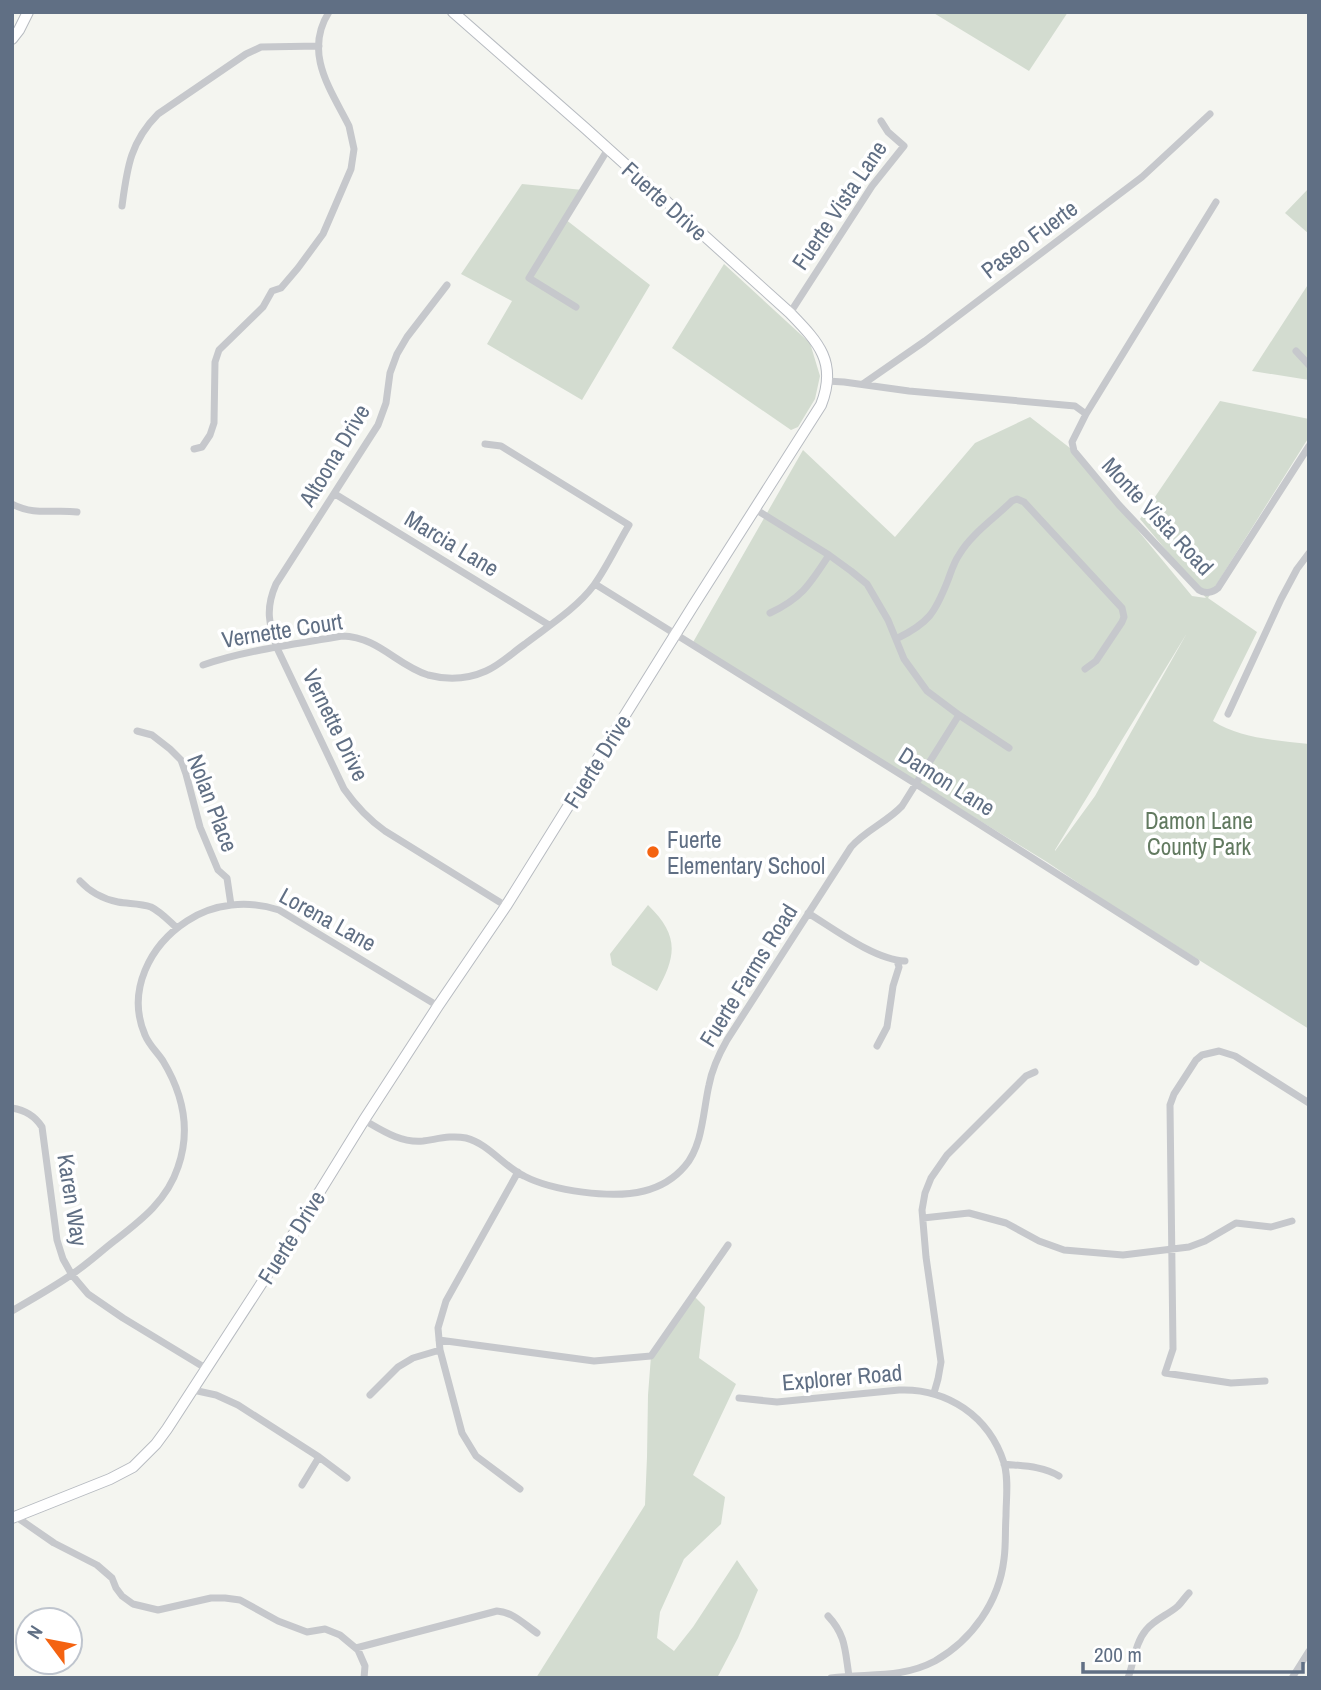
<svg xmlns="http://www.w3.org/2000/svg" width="1321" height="1690" font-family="'Archivo Narrow',sans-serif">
	<rect width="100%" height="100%" fill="#f4f5f0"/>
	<!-- green -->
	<path fill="#d3dcd0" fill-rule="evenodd" d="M932 12H1068L1029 71Z
		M522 184 583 190 565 219 650 285 582 400 487 344 512 301 461 274Z
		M1309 188V234L1285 213Z
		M724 264 810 343 820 376 815 399 798 427 791 430 672 348Z
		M1309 283V380L1252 371Z
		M1220 401 1309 419V437L1208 598 1257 632 1213 721C1241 739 1277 740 1309 744V1029L1108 903 1047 862 692 644 803 450 895 537 975 443 1030 417 1070 448 1192 596 1206 598 1140 519ZM1187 633 1095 796 1055 851V850Z
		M648 905C679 935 677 955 657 991L612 965 610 954Z
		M693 1295 705 1307 699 1358 736 1384 693 1475 725 1497 721 1524 684 1559 660 1612 657 1638 674 1651 693 1627 737 1560 758 1590 738 1638 717 1678H536L645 1505 647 1457 648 1395 651 1356Z"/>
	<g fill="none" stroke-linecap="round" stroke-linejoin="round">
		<!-- secondary casing -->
		<g stroke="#b7bbc1" stroke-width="12">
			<path id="secondary" d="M12 39 19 30 28 12
				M12 1518 110 1479 133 1467 156 1444 167 1429 291 1238 364 1120 438 1006 506 906 693 606 821 405C838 362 818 342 790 313L585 128 453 12"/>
		</g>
		<!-- street -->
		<path stroke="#c6c8cc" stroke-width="7" d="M122 206C127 169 130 142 158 114L246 54 261 47 319 46
			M447 285 407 337 397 354 390 373 386 403 378 425 276 584C265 609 269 624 277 648L344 789C356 806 368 819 385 831L506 906
			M576 307 529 278 608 149
			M790 313 872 186 904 146 888 132 881 121
			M1296 351 1309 365
			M827 381 844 382 909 391 1075 406 1086 414 1072 442 1074 451 1119 505 1199 590C1205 594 1212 593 1218 588L1309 446
			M863 384 925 341 1142 177 1210 114
			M1086 414 1216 202
			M194 449 202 447 210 435 214 423 215 362 219 350 263 307 272 291 281 288 298 268 323 234 351 169 354 149 349 126C331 90 303 53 329 12
			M335 494 549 625
			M12 504C35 516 54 509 77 512
			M755 509 829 555 851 571 867 584 888 620 904 659 927 691 959 715 1009 748
			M595 584 916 784 1196 962
			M770 613C802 598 810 584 829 555
			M896 639C929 623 935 613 948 580 951 572 954 562 959 555 971 534 995 518 1012 501L1017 499 1024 502 1122 608 1124 617 1122 622 1096 661 1085 669
			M203 665C246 650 297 644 342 636 379 637 396 665 428 675 447 680 468 679 486 671 500 665 512 653 525 644 547 627 577 608 594 585 607 567 617 545 629 525L501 446 485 444
			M1228 714 1281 599 1297 569 1309 553
			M137 731 152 735 170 749 181 760 186 774 200 827 218 870 227 878 231 905
			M80 881C90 892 103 899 118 902 129 904 140 903 151 907 161 912 169 921 177 928
			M808 913C834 929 875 960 905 961
			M877 1046 887 1027 893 986 899 967 897 961
			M12 1108C25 1110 35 1116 42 1127L57 1240 63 1259 72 1275 88 1294 123 1318 207 1369
			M364 1120C383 1131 401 1143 423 1141 438 1139 451 1135 466 1138 489 1144 503 1166 524 1176 553 1191 612 1199 644 1191 660 1187 674 1179 685 1166 703 1145 703 1111 709 1085 712 1069 719 1054 727 1040L851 847C866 830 887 822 902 806L959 715
			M518 1172 446 1301 438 1328 440 1350 462 1433 476 1456 520 1489
			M923 1218 969 1213 1006 1223 1039 1241 1064 1250 1123 1255 1189 1247 1205 1241 1236 1223 1271 1227 1292 1221
			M12 1311C32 1299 52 1288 71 1275 86 1265 99 1253 113 1242 140 1221 167 1201 178 1167 191 1130 183 1094 163 1061 157 1052 149 1045 145 1035 126 991 150 945 187 921 214 903 248 900 279 910L438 1006
			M439 1340 594 1361 651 1356 728 1245
			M1265 1381 1231 1383 1165 1373 1173 1349 1170 1105 1174 1094 1196 1060 1202 1055 1219 1051 1235 1056 1309 1103
			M193 1390 216 1395 238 1405 319 1457 347 1478
			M934 1393 938 1379 941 1362 926 1257 922 1210 925 1193 931 1178 947 1155 1026 1076 1035 1072
			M370 1395 398 1367 413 1358 440 1350
			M739 1398 777 1402 899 1390C947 1388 989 1416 1004 1463 1009 1480 1006 1499 1006 1516 1005 1530 1006 1545 1004 1559 999 1602 972 1640 935 1661 901 1679 868 1673 831 1678
			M1004 1464C1023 1466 1043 1466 1059 1476
			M302 1485 319 1457
			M15 1516 54 1543 97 1565 112 1578 116 1588 122 1596 133 1604 158 1610 211 1598H225L240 1600 278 1621 307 1632 325 1629 340 1635 358 1650 365 1666 364 1678
			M828 1616C846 1635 845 1651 849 1676
			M356 1648 497 1611C513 1612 524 1624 537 1633
			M1128 1678C1134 1662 1135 1643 1146 1630 1155 1619 1168 1615 1178 1606 1182 1602 1185 1597 1189 1593
			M1292 1678 1309 1651"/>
		<!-- secondary -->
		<use href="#secondary" stroke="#fff" stroke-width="10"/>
	</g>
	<!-- markers -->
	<circle fill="#f46311" stroke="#fff" stroke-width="2.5" cx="653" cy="852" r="7"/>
	<g text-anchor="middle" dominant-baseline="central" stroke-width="7" stroke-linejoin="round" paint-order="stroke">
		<!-- street labels -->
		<g font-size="23" fill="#606f84" stroke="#fff">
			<text transform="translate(665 201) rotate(42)">Fuerte Drive</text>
			<text transform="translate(839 205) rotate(-56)">Fuerte Vista Lane</text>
			<text transform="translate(1029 239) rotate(-37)">Paseo Fuerte</text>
			<text transform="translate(334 455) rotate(-59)">Altoona Drive</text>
			<text transform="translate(1158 516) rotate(47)">Monte Vista Road</text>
			<text transform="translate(452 543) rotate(31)">Marcia Lane</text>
			<text transform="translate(282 630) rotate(-9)">Vernette Court</text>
			<text transform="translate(336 725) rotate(64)">Vernette Drive</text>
			<text transform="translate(597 761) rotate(-58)">Fuerte Drive</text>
			<text transform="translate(947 781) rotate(32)">Damon Lane</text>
			<text transform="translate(213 803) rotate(69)">Nolan Place</text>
			<text transform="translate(328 919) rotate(29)">Lorena Lane</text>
			<text transform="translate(748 975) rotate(-58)">Fuerte Farms Road</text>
			<text transform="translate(73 1200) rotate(81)">Karen Way</text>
			<text transform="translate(291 1237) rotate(-58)">Fuerte Drive</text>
			<text transform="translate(842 1377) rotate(-5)">Explorer Road</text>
		</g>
		<!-- park labels -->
		<g font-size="23" fill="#627a60" stroke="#fff">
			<text x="1199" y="820">Damon Lane<tspan x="1199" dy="26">County Park</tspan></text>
		</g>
		<!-- poi labels -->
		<g font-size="23" fill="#606f84" stroke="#fff" text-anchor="start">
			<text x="667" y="839">Fuerte<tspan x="667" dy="26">Elementary School</tspan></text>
		</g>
	</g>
	<!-- border -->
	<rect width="1321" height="1690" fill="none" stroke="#606f84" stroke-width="28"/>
	<!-- north arrow -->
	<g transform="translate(49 1641) rotate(302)"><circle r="33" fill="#ffffff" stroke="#bfc5ce" stroke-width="2"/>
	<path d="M0-5L12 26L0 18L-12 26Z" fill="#f46311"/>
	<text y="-10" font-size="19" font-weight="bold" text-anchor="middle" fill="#606f84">N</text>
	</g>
	<!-- scale -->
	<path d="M1083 1662v10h220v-10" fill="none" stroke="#606f84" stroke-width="3.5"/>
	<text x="1094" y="1662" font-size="21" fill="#606f84" stroke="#ffffff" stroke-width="5" paint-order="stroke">200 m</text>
</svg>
